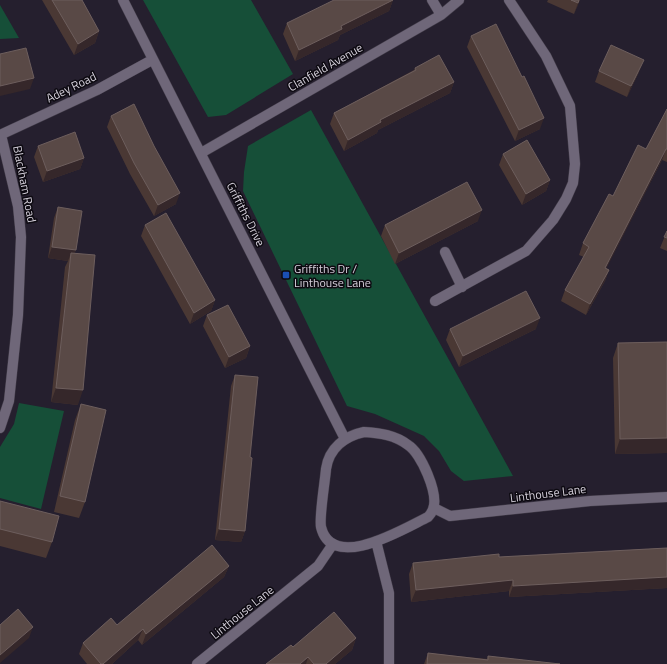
<svg xmlns="http://www.w3.org/2000/svg" width="667" height="664" font-family="'Titillium Web',sans-serif">
	<rect width="100%" height="100%" fill="#251f2e"/>
	<!-- green -->
	<path fill="#164f38" d="M143 0H251L293 74 226 115 208 117Z
		M0 5 19 38 0 39Z
		M311 110 513 476 464 481 451 471 439 451 424 436 375 414 347 406 243 191 244 172 248 146Z
		M19 403 64 411 41 509 0 498V447L14 424Z"/>
	<g fill="none" stroke-linecap="round" stroke-linejoin="round">
		<!-- minor casing -->
		<g stroke="#423c49" stroke-width="11">
			<path id="minor" d="M123 0 345 439
				M432 0 441 15
				M0 135 97 90 152 60
				M201 153 441 15 459 0
				M445 252 462 287
				M435 301 526 251 553 220 566 199 573 183 575 164 570 106 546 56 509 0
				M0 428 9 401 18 315 21 237 18 206 1 135
				M364 432C380 433 395 435 408 445 421 453 439 494 433 509 432 512 430 515 428 517 405 528 332 573 321 527 319 517 325 482 326 469 329 448 345 436 364 432Z
				M434 508 450 516 590 501 667 497
				M376 541 389 593V664
				M197 664 318 566 333 544"/>
		</g>
		<!-- minor -->
		<use href="#minor" stroke="#6f6779" stroke-width="10"/>
	</g>
	<!-- wall -->
	<path fill="#4a3834" d="M42 0H82L99 31 95 43 74 55Z
		M393 0 389 11 340 35 338 40 295 61 283 34 287 23Z
		M548 0H580L574 14 547 2Z
		M471 36 540 129 515 141 467 47Z
		M415 68 454 82 450 93 378 130 377 133 344 151 330 124 334 113 414 70Z
		M599 71 639 72 627 97 595 82Z
		M667 109V162L662 160 606 268 609 270 605 281 586 315 561 301 565 290 584 257 579 255 583 243 613 196 646 149Z
		M111 116 176 204 154 216 130 174 107 127Z
		M38 146 84 158 80 169 43 182 34 157Z
		M503 154 550 180 546 191 522 205 499 165Z
		M58 207 75 253 78 405 51 402 65 267 68 261 48 258 54 218Z
		M478 221 395 264 381 236 385 225Z
		M145 225 215 300 211 311 190 324 141 236Z
		M667 231V251L660 248Z
		M207 315 250 346 246 358 225 368 203 326Z
		M450 329H536L459 367 446 340Z
		M667 342V453L615 454 613 358 618 343Z
		M235 375 250 457 245 531 241 542 215 540 231 386Z
		M81 404 85 502 79 518 54 512 75 420Z
		M0 501 52 542 46 558 0 546Z
		M667 548V588L509 597V591L411 602 409 574 413 563 499 557Z
		M229 566 224 577 142 645 138 640 112 664H87L79 654 83 643Z
		M356 638 352 650 335 664H266L293 647Z
		M428 653 487 659 488 656 560 664H424Z"/>
	<!-- shaded-wall -->
	<path fill="#35272a" d="M393 0 389 11 340 35 338 40 295 61 299 50 341 26Z
		M579 0H580L574 14 578 3Z
		M99 31 95 43 74 55 78 44Z
		M644 60 639 72 627 97 631 86Z
		M34 78 30 89 0 96V86Z
		M454 82 450 93 378 130 377 133 344 151 348 140 380 120Z
		M544 118 540 129 515 141 519 130Z
		M666 149 662 160 601 279 605 268Z
		M84 158 80 169 43 182 47 171Z
		M550 180 546 191 522 205 526 194Z
		M180 193 176 204 154 216 158 205Z
		M482 210 478 221 395 264 399 253Z
		M52 247 76 250 72 262 71 253 68 261 48 258Z
		M609 270 605 281 586 315 590 304Z
		M215 300 211 311 190 324 194 313Z
		M540 318 536 329 459 367 463 356Z
		M250 346 246 358 225 368 229 357Z
		M56 388 83 390 78 405 51 402Z
		M667 438V453L615 454 620 439Z
		M219 529 245 531 241 542 215 540Z
		M229 566 224 577 142 645 146 634Z
		M667 577V588L509 597 513 586Z
		M513 580 509 591 411 602 416 590Z
		M33 627 29 638 0 663V655Z
		M143 629 138 640 112 664H103Z
		M356 638 352 650 335 664H326Z
		M308 657 306 664H300Z"/>
	<!-- building -->
	<path fill="#594946" stroke="#6d5e5d" d="M52 0H82L99 31 78 44Z
		M334 0H393L341 26 342 29 299 50 287 23Z
		M571 0H579L578 3Z
		M496 24 522 77 524 76 544 118 519 130 471 36Z
		M611 45 644 60 631 86 599 71Z
		M26 48 34 78 0 86V54Z
		M439 55 454 82 380 120 381 122 348 140 334 113 416 70 415 68Z
		M134 104 154 146 180 193 158 205 134 163 111 116Z
		M667 109V149H666L605 268 609 270 590 304 565 290 589 247 583 243 609 194 613 196 638 145 646 149Z
		M75 132 84 158 47 171 38 146Z
		M527 140 550 180 526 194 503 154Z
		M467 182 482 210 399 253 385 225Z
		M58 207 82 211 76 250 52 247Z
		M166 213 215 300 194 313 145 225Z
		M667 231V238L664 237Z
		M71 253 95 255 83 390 56 388Z
		M526 291 540 318 463 356 450 329Z
		M228 305 250 346 229 357 207 315Z
		M667 342V438L620 439 618 343Z
		M235 375 258 377 250 457 252 458 245 531 219 529Z
		M81 404 106 410 85 502 60 496Z
		M0 501 59 516 52 542 0 529Z
		M212 545 229 566 146 634 143 629 103 664H101L83 643 111 618 117 625Z
		M667 548V577L513 586V580L416 590 413 563 499 554V557Z
		M18 609 33 627 0 655V625Z
		M334 612 356 638 326 664H314L308 657 300 664H266L291 645 293 647Z
		M428 653 488 660V656L560 664H427Z"/>
	<!-- markers -->
	<rect fill="#1a4fb4" stroke="#0d0a11" stroke-width="1.5" x="282" y="271" width="8" height="8" rx="2"/>
	<g text-anchor="middle" dominant-baseline="central" stroke-width="3" stroke-linejoin="round" paint-order="stroke">
		<!-- street labels -->
		<g font-size="12" fill="#d5d0db" stroke="#0d0a11">
			<text transform="translate(325 67) rotate(-30)">Clanfield Avenue</text>
			<text transform="translate(71 87) rotate(-26)">Adey Road</text>
			<text transform="translate(25 184) rotate(79)">Blackham Road</text>
			<text transform="translate(246 214) rotate(63)">Griffiths Drive</text>
			<text transform="translate(548 493) rotate(-7)">Linthouse Lane</text>
			<text transform="translate(242 612) rotate(-39)">Linthouse Lane</text>
		</g>
		<!-- poi labels -->
		<g font-size="12" fill="#d5d0db" stroke="#0d0a11" text-anchor="start">
			<text x="294" y="268">Griffiths Dr /<tspan x="294" dy="14">Linthouse Lane</tspan></text>
		</g>
	</g>
</svg>
